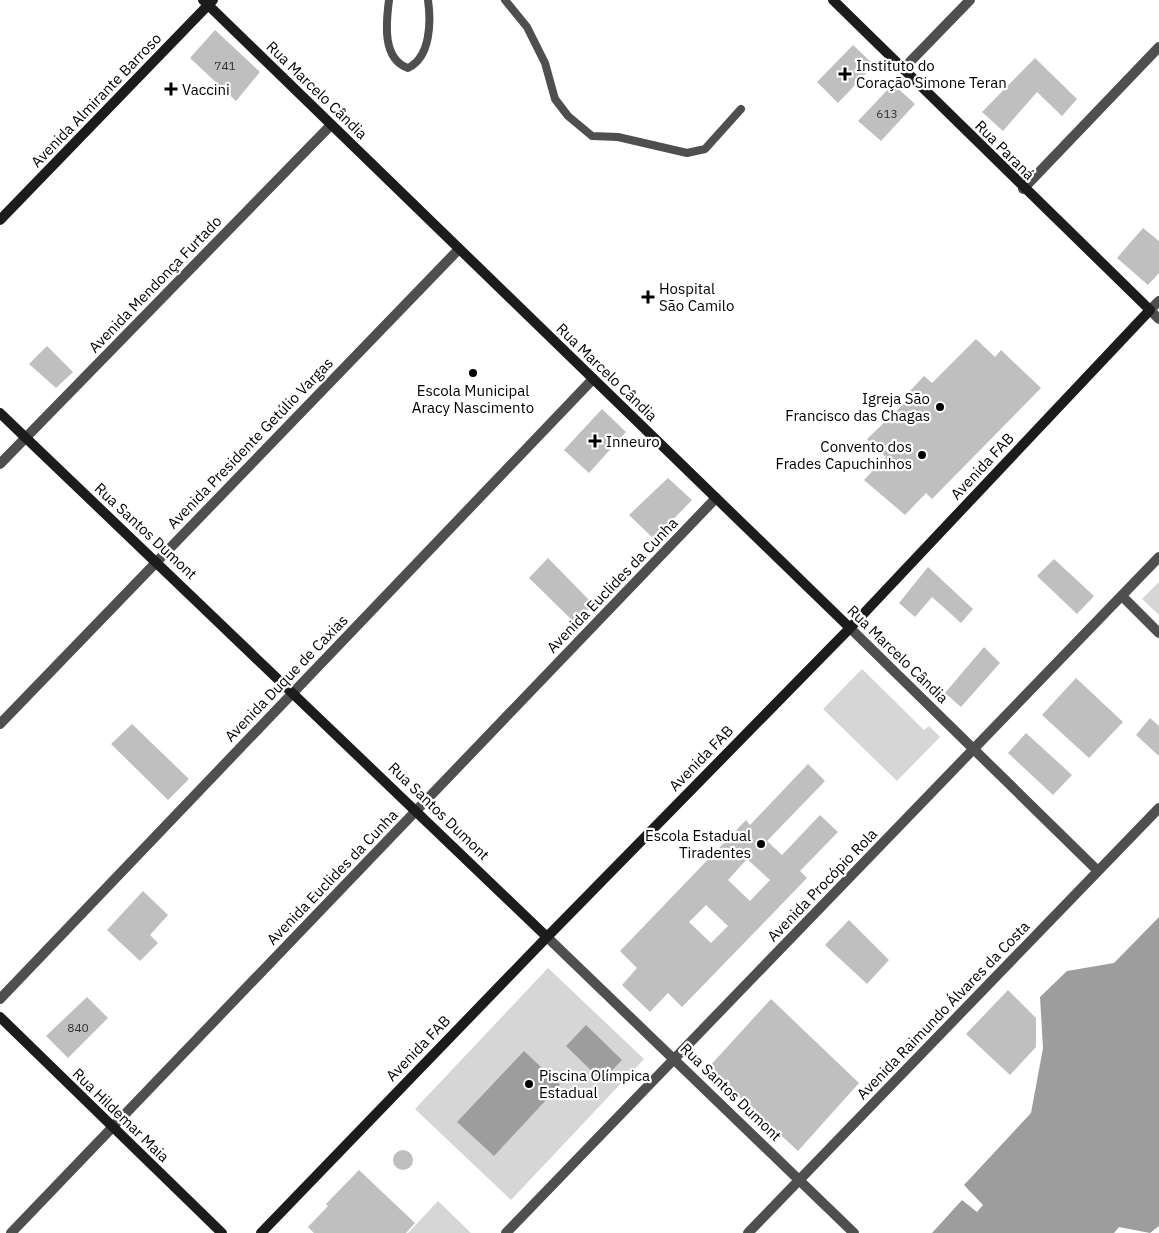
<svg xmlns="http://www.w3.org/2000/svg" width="1159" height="1233" font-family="'IBM Plex Sans',sans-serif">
	<rect width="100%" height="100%" fill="#fff"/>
	<!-- green -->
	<path fill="#d6d6d6" d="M1159 582V615L1142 599Z
		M862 669 924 730 929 726 940 737 897 781 823 709Z
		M548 968 644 1059 511 1200 415 1109Z
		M438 1201 471 1233H408Z"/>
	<!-- water -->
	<path fill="#9d9d9d" d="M1159 917V1226L1150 1233 1119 1227 1114 1233H932L962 1200 977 1212 983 1205 964 1185 1031 1113 1043 1048 1040 997 1067 971 1114 963Z
		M586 1025 622 1060 602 1081 566 1046Z
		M524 1051 560 1085 494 1156 457 1122Z"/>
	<!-- building -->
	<path fill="#bfbfbf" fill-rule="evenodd" d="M215 30 260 72 236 101 190 58Z
		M853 45 874 65 838 103 817 82Z
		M1035 58 1077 99 1062 116 1037 92 1003 131 982 112Z
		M893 84 915 104 881 141 858 121Z
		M1143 228 1159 241V273L1148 285 1117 258Z
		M976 339 995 357 1001 350 1041 388 932 499 926 493 905 515 864 480 886 457 867 439 913 395 910 391 924 376 932 383Z
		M47 346 73 372 56 388 29 364Z
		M602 409 626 432 589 473 564 450Z
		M668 478 692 500 654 539 629 515Z
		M548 558 593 604 575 623 529 578Z
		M1054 559 1094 596 1077 614 1037 576Z
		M928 567 973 609 961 623 932 597 915 617 899 603Z
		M984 647 1000 663 961 707 945 693Z
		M1076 678 1123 722 1089 758 1042 715Z
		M1150 718 1159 726V756L1136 735Z
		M132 724 189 779 168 800 111 744Z
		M1026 733 1072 775 1053 795 1008 753Z
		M808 764 825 781 767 841 782 855 820 815 838 832 800 871 807 878 682 1007 668 993 650 1012 622 985 637 968 620 951 746 820 750 825ZM747 859 770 880 750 901 728 880ZM706 905 728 926 711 943 689 922Z
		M143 891 168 915 150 935 158 943 140 961 107 930Z
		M849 920 889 960 867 984 825 945Z
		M1008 990 1036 1018V1047L1010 1075 966 1034Z
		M87 997 108 1018 68 1058 46 1036Z
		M771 999 859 1083 798 1151 708 1068Z
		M393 1160a10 10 0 1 1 20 0a10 10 0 1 1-20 0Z
		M359 1170 415 1223 406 1233H314L308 1227 328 1206 326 1204Z"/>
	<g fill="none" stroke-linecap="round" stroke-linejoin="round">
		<!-- lane -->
		<path stroke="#4f4f4f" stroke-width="8" d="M389 0C386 23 382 59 408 68 431 57 431 21 428 0
			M505 0 527 27 545 63 555 99 568 116 592 136 618 137 687 153 705 149 741 109"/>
		<!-- street -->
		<path stroke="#4f4f4f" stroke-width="10" d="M903 69 970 0
			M1023 189 1159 47
			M1159 301 1150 310 1159 319
			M0 464 331 125
			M1122 596 1159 633
			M850 628 1098 871
			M0 724 459 249
			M547 937 854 1233
			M0 999 593 379
			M11 1233 716 498
			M506 1233 1159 557
			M748 1233 1159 808"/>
		<!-- secondary -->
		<path stroke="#1c1c1c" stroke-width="10" d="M203 0 850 628
			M0 220 213 0
			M0 413 547 937
			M0 1017 222 1233
			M261 1233 547 937 850 628 1150 310 833 0"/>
	</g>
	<!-- markers -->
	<g fill="#000" stroke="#fff" stroke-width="2">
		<path d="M842.5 66.5h5v5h5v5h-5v5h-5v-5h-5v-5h5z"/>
		<path d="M168.5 81.5h5v5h5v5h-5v5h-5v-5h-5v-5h5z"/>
		<path d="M645.5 289.5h5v5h5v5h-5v5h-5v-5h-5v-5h5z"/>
		<circle cx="473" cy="373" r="5"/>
		<circle cx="940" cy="407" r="5"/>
		<path d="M592.5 433.5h5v5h5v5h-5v5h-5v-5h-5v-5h5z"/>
		<circle cx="922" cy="455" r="5"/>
		<circle cx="761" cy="844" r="5"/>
		<circle cx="529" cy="1084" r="5"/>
	</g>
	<g text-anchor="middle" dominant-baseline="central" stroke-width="4.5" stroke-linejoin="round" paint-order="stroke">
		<!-- number labels -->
		<g font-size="12" fill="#303030">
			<text x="225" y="65">741</text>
			<text x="887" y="113">613</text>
			<text x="78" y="1027">840</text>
		</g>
		<!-- poi labels -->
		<g font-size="15" fill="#000" stroke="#fff" text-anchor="start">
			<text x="856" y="65">Instituto do<tspan x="856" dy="17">Coração Simone Teran</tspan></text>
			<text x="182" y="89">Vaccini</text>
			<text x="659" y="288">Hospital<tspan x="659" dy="17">São Camilo</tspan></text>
			<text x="473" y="390" text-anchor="middle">Escola Municipal<tspan x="473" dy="17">Aracy Nascimento</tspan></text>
			<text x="930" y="398" text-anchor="end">Igreja São<tspan x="930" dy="17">Francisco das Chagas</tspan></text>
			<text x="606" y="441">Inneuro</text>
			<text x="912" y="446" text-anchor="end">Convento dos<tspan x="912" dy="17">Frades Capuchinhos</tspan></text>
			<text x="751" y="835" text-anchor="end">Escola Estadual<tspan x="751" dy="17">Tiradentes</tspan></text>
			<text x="539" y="1075">Piscina Olímpica<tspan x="539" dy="17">Estadual</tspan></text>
		</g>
		<!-- street labels -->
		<g font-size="15" fill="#000" stroke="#fff">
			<text transform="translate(317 90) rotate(44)">Rua Marcelo Cândia</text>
			<text transform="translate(96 100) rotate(-46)">Avenida Almirante Barroso</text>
			<text transform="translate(1005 150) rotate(45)">Rua Paraná</text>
			<text transform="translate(155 284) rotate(-46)">Avenida Mendonça Furtado</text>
			<text transform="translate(607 372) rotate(44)">Rua Marcelo Cândia</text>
			<text transform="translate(250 443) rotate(-46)">Avenida Presidente Getúlio Vargas</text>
			<text transform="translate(982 466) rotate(-47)">Avenida FAB</text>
			<text transform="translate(146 531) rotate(43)">Rua Santos Dumont</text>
			<text transform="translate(612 585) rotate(-46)">Avenida Euclides da Cunha</text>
			<text transform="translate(898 654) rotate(44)">Rua Marcelo Cândia</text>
			<text transform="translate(286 678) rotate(-46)">Avenida Duque de Caxias</text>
			<text transform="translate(701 758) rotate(-46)">Avenida FAB</text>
			<text transform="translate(439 811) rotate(44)">Rua Santos Dumont</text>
			<text transform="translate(332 877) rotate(-46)">Avenida Euclides da Cunha</text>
			<text transform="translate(822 885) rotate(-46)">Avenida Procópio Rola</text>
			<text transform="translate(943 1010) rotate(-46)">Avenida Raimundo Álvares da Costa</text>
			<text transform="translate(418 1048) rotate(-46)">Avenida FAB</text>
			<text transform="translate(731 1092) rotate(44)">Rua Santos Dumont</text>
			<text transform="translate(121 1115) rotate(44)">Rua Hildemar Maia</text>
		</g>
	</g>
</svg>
